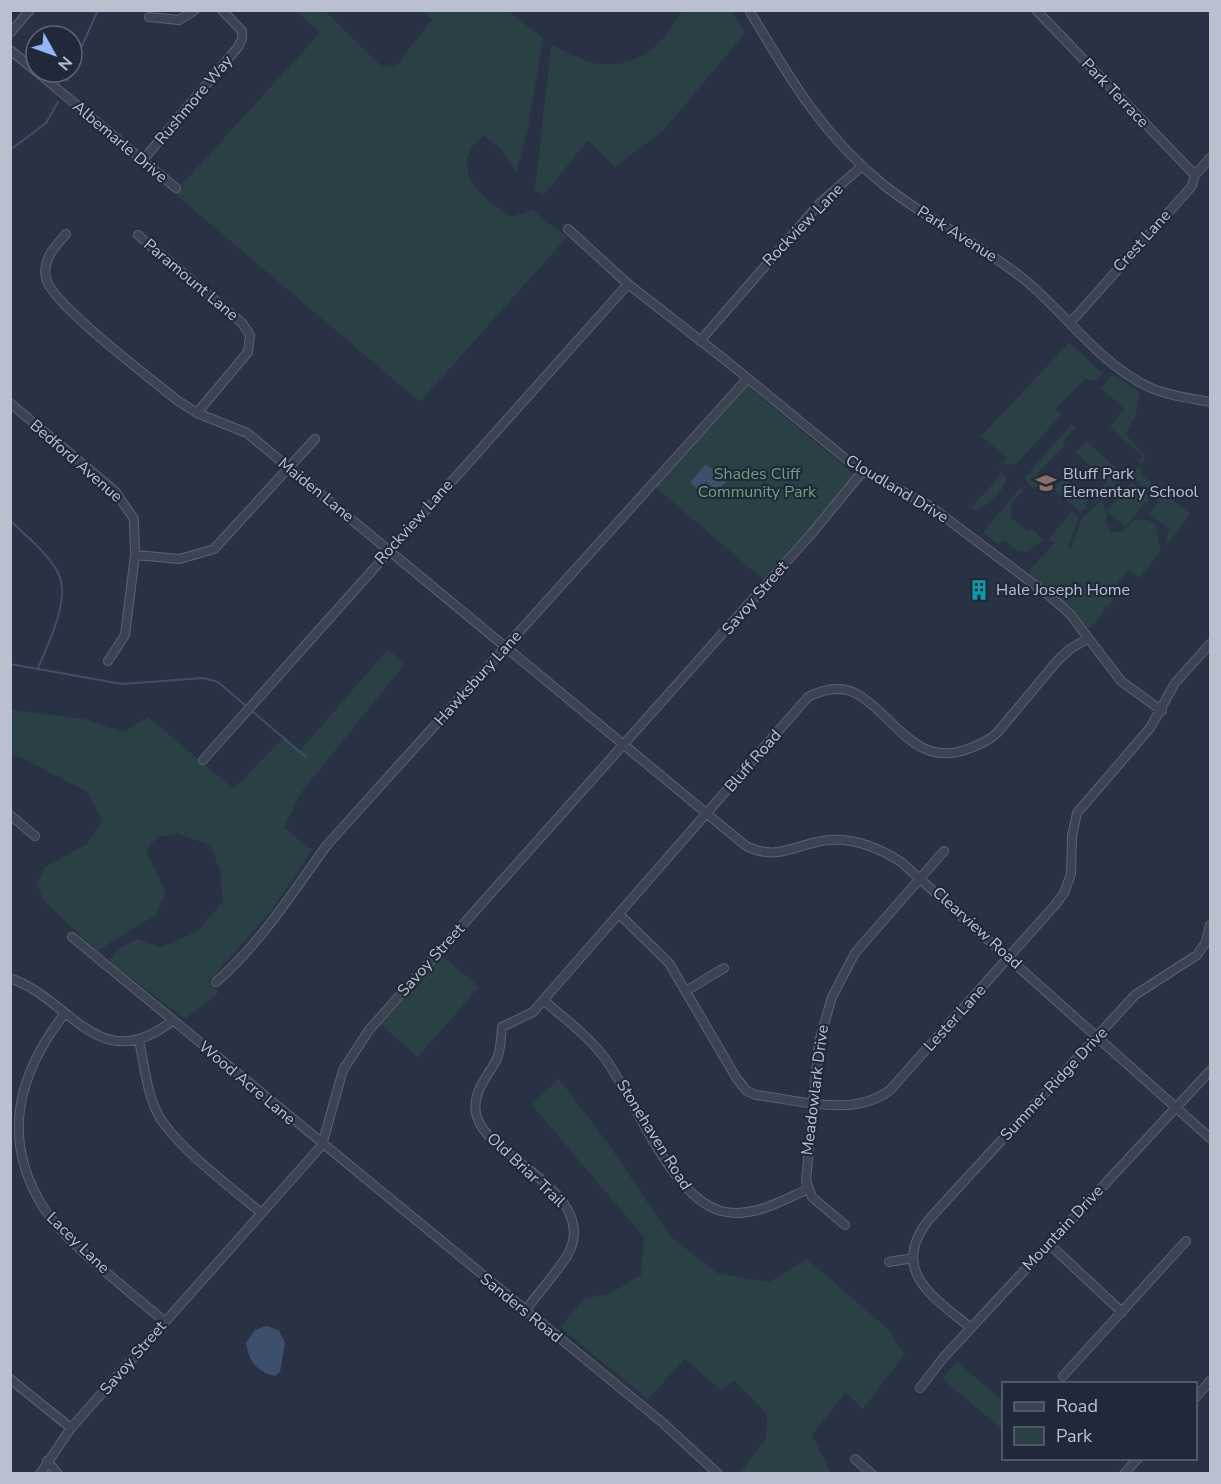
<svg xmlns="http://www.w3.org/2000/svg" width="1221" height="1484" font-family="'Nunito Sans',sans-serif">
	<rect width="100%" height="100%" fill="#283244"/>
	<!-- green -->
	<path fill="#2a4045" d="M296 11H325L382 67 397 65 432 19 423 11H508L543 38 528 127 516 173 502 150 484 135C480 139 473 144 471 149 455 180 491 203 511 217L532 210 567 237 420 402 174 193 320 33Z
		M682 11H732L745 33 663 131 615 167 588 140 543 196 535 189 551 45C565 51 584 62 599 64 640 68 663 44 682 11Z
		M1069 343 1103 373 1095 381 1085 379 1055 409 1062 414 1017 463 1006 465 1004 463 1007 458 981 436Z
		M1112 375 1140 392 1135 417 1125 434 1145 455 1142 464 1139 461 1143 456 1110 427 1125 409 1101 388Z
		M746 385 855 475 765 581 654 486Z
		M1072 424 1076 427 1063 441 1065 445 1037 474 1042 479 1034 489 1024 478Z
		M1086 441 1125 476 1091 506 1103 490 1101 488 1107 481 1076 453Z
		M1139 466 1142 469 1140 474 1190 514 1166 545 1169 529 1149 514 1159 501 1129 475Z
		M998 469 1007 477C1006 489 987 508 975 510L968 506V504L972 507 1001 475Z
		M1063 477 1089 500 1085 505 1088 507 1081 513 1054 489Z
		M1132 482 1150 498 1125 527 1107 511Z
		M1021 487 1024 490 1011 504V518L1029 532 1032 529 1044 540 1027 552 1018 551 1004 540 997 544 983 532Z
		M1102 500 1107 514 1105 524 1112 532H1123C1132 521 1138 516 1153 522 1161 532 1156 540 1161 551L1140 578 1128 570 1114 588 1112 602 1107 608 1103 605 1105 611 1091 627 1085 628 1049 590 1031 577V568L1054 544 1049 539 1072 511 1079 517 1068 548 1071 550 1082 518Z
		M388 649 404 665 300 794 284 828 312 850 272 910 208 982 219 992 185 1019 109 961 118 949 138 939 160 948 198 931 223 901 220 871 211 846 177 833 157 837 146 851 166 893 156 915 97 951 43 900 37 882 45 867 87 844 103 821 86 791 20 757 11 755V710L84 719 124 732 148 717 234 789 284 737 299 752Z
		M441 955 479 987 418 1057 381 1025Z
		M559 1079 607 1142 670 1236 717 1273 769 1282 807 1259 887 1328 905 1354 863 1409 846 1392 812 1435 831 1473H740L766 1439 767 1414 734 1380 722 1391 685 1359 648 1399 560 1327 584 1299 611 1293 641 1275 644 1237 531 1104Z
		M957 1362 1003 1401V1430L942 1379Z"/>
	<!-- water -->
	<path fill="#3e4e6d" d="M706 464 727 481 717 492 706 482 698 490 690 482Z
		M266 1326 279 1330 285 1343 280 1372 275 1376C256 1372 249 1361 246 1343L255 1330Z"/>
	<g fill="none" stroke-linecap="round" stroke-linejoin="round">
		<!-- stream -->
		<path stroke="#3e4e6d" stroke-width="2" d="M72 68 98 10
			M67 81 70 72
			M10 150 46 123 58 102
			M10 520C26 536 50 555 59 575 70 600 48 645 38 668
			M10 664 122 684 203 678 218 682 245 705
			M252 711 306 757"/>
		<!-- minor casing -->
		<g stroke="#5b6271" stroke-width="10">
			<path id="minor" d="M749 10C790 79 822 135 885 186 929 221 981 244 1025 280 1066 314 1100 364 1149 387 1168 396 1190 398 1210 402
				M1036 10 1195 175
				M149 17 179 20 195 10
				M10 33 30 10
				M10 50 36 71
				M37 72 176 188
				M143 160 238 47 242 39V31L222 10
				M568 229 628 284 724 359 846 459 863 471 930 506 1052 598 1070 614 1121 681 1162 711
				M66 234C55 246 42 260 46 278 50 303 154 381 178 401L197 413 247 433 746 846C776 860 788 848 817 842 847 835 876 846 901 862L1210 1138
				M138 235 242 323 250 335 248 352 197 413
				M1071 322 1192 186 1195 175 1210 158
				M700 341 819 204 862 166
				M10 403 115 491 134 519 135 555 125 635 108 661
				M135 555 180 559 214 549 315 439
				M203 760 628 284
				M10 815 35 836
				M619 914 669 963 737 1079 747 1091 756 1095C799 1100 854 1118 890 1090L1055 905 1064 893 1071 874 1072 836 1077 813 1150 728 1175 683 1210 644
				M72 937 663 1423 718 1474
				M10 978C72 1000 99 1078 172 1021
				M216 982C261 943 292 893 327 845L747 379
				M686 991 724 968
				M543 1000C564 1018 587 1035 604 1057 635 1098 670 1197 721 1211 752 1219 781 1201 808 1189
				M65 1013C17 1075 0 1140 45 1210 70 1247 130 1291 165 1322
				M139 1041C145 1067 147 1099 162 1121 186 1155 230 1186 261 1213
				M845 1225 812 1197 806 1181 819 1042 832 997 855 953 944 851
				M1049 1244 1122 1312
				M889 1262 913 1258
				M525 1311C538 1293 555 1275 567 1256 594 1210 536 1177 507 1152 494 1141 480 1131 476 1113 472 1092 488 1076 497 1059 501 1049 501 1038 502 1027L533 1012 808 697C824 689 841 685 857 694 894 715 914 767 965 750 977 746 987 742 997 733L1058 660 1070 649 1087 639
				M971 1328C931 1296 887 1268 932 1216L1135 995 1197 955 1206 942 1210 925
				M1063 1376 1186 1241
				M10 1379 71 1428
				M920 1388 944 1357 1210 1071
				M1196 1397 1210 1381
				M855 1459 872 1474
				M47 1461 58 1474
				M40 1474 71 1428 322 1145 343 1070 369 1030 812 533 863 471
				M1124 1474 1138 1458"/>
		</g>
		<!-- minor -->
		<use href="#minor" stroke="#3c4454" stroke-width="8"/>
	</g>
	<!-- icons -->
	<defs>
		<g id="school-bare" transform="scale(1.62)"><path d="M0-5L7-2L0 1L-7-2ZM-4 1L0 2.5L4 1V4Q0 6-4 4Z" fill="#8d6e63" stroke="#202939" stroke-width="2.5" paint-order="stroke"/></g>
		<g id="building-bare" transform="scale(1.62)"><path d="M-4-6H4V6H1V3H-1V6H-4ZM-2.5-4.3h1.7v1.8h-1.7ZM.8-4.3h1.7v1.8H.8ZM-2.5-1h1.7V.8h-1.7ZM.8-1h1.7V.8H.8Z" fill="#0f9aa8" stroke="#202939" stroke-width="2.5" paint-order="stroke"/></g>
	</defs>
	<g fill-rule="evenodd">
		<use href="#school-bare" x="1046" y="483"/>
		<use href="#building-bare" x="979" y="590"/>
	</g>
	<g text-anchor="middle" dominant-baseline="central" stroke-width="4.5" stroke-linejoin="round" paint-order="stroke">
		<!-- street labels -->
		<g font-size="16" fill="#bac0cd" stroke="#202939">
			<text transform="translate(1115 93) rotate(46)">Park Terrace</text>
			<text transform="translate(194 100) rotate(-50)">Rushmore Way</text>
			<text transform="translate(120 142) rotate(40)">Albemarle Drive</text>
			<text transform="translate(803 225) rotate(-46)">Rockview Lane</text>
			<text transform="translate(957 234) rotate(32)">Park Avenue</text>
			<text transform="translate(1142 241) rotate(-48)">Crest Lane</text>
			<text transform="translate(191 280) rotate(40)">Paramount Lane</text>
			<text transform="translate(76 461) rotate(41)">Bedford Avenue</text>
			<text transform="translate(897 489) rotate(31)">Cloudland Drive</text>
			<text transform="translate(316 490) rotate(39)">Maiden Lane</text>
			<text transform="translate(414 522) rotate(-48)">Rockview Lane</text>
			<text transform="translate(755 598) rotate(-49)">Savoy Street</text>
			<text transform="translate(478 678) rotate(-48)">Hawksbury Lane</text>
			<text transform="translate(753 761) rotate(-49)">Bluff Road</text>
			<text transform="translate(977 928) rotate(42)">Clearview Road</text>
			<text transform="translate(431 960) rotate(-48)">Savoy Street</text>
			<text transform="translate(955 1018) rotate(-48)">Lester Lane</text>
			<text transform="translate(247 1083) rotate(40)">Wood Acre Lane</text>
			<text transform="translate(1054 1084) rotate(-47)">Summer Ridge Drive</text>
			<text transform="translate(815 1090) rotate(-83)">Meadowlark Drive</text>
			<text transform="translate(654 1135) rotate(58)">Stonehaven Road</text>
			<text transform="translate(526 1170) rotate(43)">Old Briar Trail</text>
			<text transform="translate(1063 1228) rotate(-47)">Mountain Drive</text>
			<text transform="translate(78 1243) rotate(44)">Lacey Lane</text>
			<text transform="translate(521 1308) rotate(39)">Sanders Road</text>
			<text transform="translate(133 1358) rotate(-49)">Savoy Street</text>
		</g>
		<!-- park labels -->
		<g font-size="16" fill="#719e7d" stroke="#202939">
			<text x="757" y="474">Shades Cliff<tspan x="757" dy="18">Community Park</tspan></text>
		</g>
		<!-- poi labels -->
		<g font-size="16" fill="#bac0cd" stroke="#202939" text-anchor="start">
			<text x="1063" y="474">Bluff Park<tspan x="1063" dy="18">Elementary School</tspan></text>
			<text x="996" y="590">Hale Joseph Home</text>
		</g>
	</g>
	<!-- border -->
	<rect width="1221" height="1484" fill="none" stroke="#bac0cd" stroke-width="24"/>
	<!-- legend -->
	<rect x="1002" y="1382" width="195" height="78" fill="#202939" stroke="#5e6574" stroke-width="1.5"/>
	<rect x="1014" y="1402" width="30" height="9" fill="#3c4454" stroke="#5e6574" stroke-width="1.5"/>
	<text x="1056" y="1412" font-size="18" fill="#bac0cd">Road</text>
	<rect x="1014" y="1427" width="30" height="18" fill="#2a4045" stroke="#5e6574" stroke-width="1.5"/>
	<text x="1056" y="1442" font-size="18" fill="#bac0cd">Park</text>
	<!-- north arrow -->
	<g transform="translate(54 54) rotate(130)"><circle r="28" fill="#202939" stroke="#5e6574" stroke-width="1.5"/>
	<path d="M0-4.5L10 22L0 15L-10 22Z" fill="#93b5f9"/>
	<text y="-9" font-size="16" font-weight="bold" text-anchor="middle" fill="#bac0cd">N</text>
	</g>
</svg>
